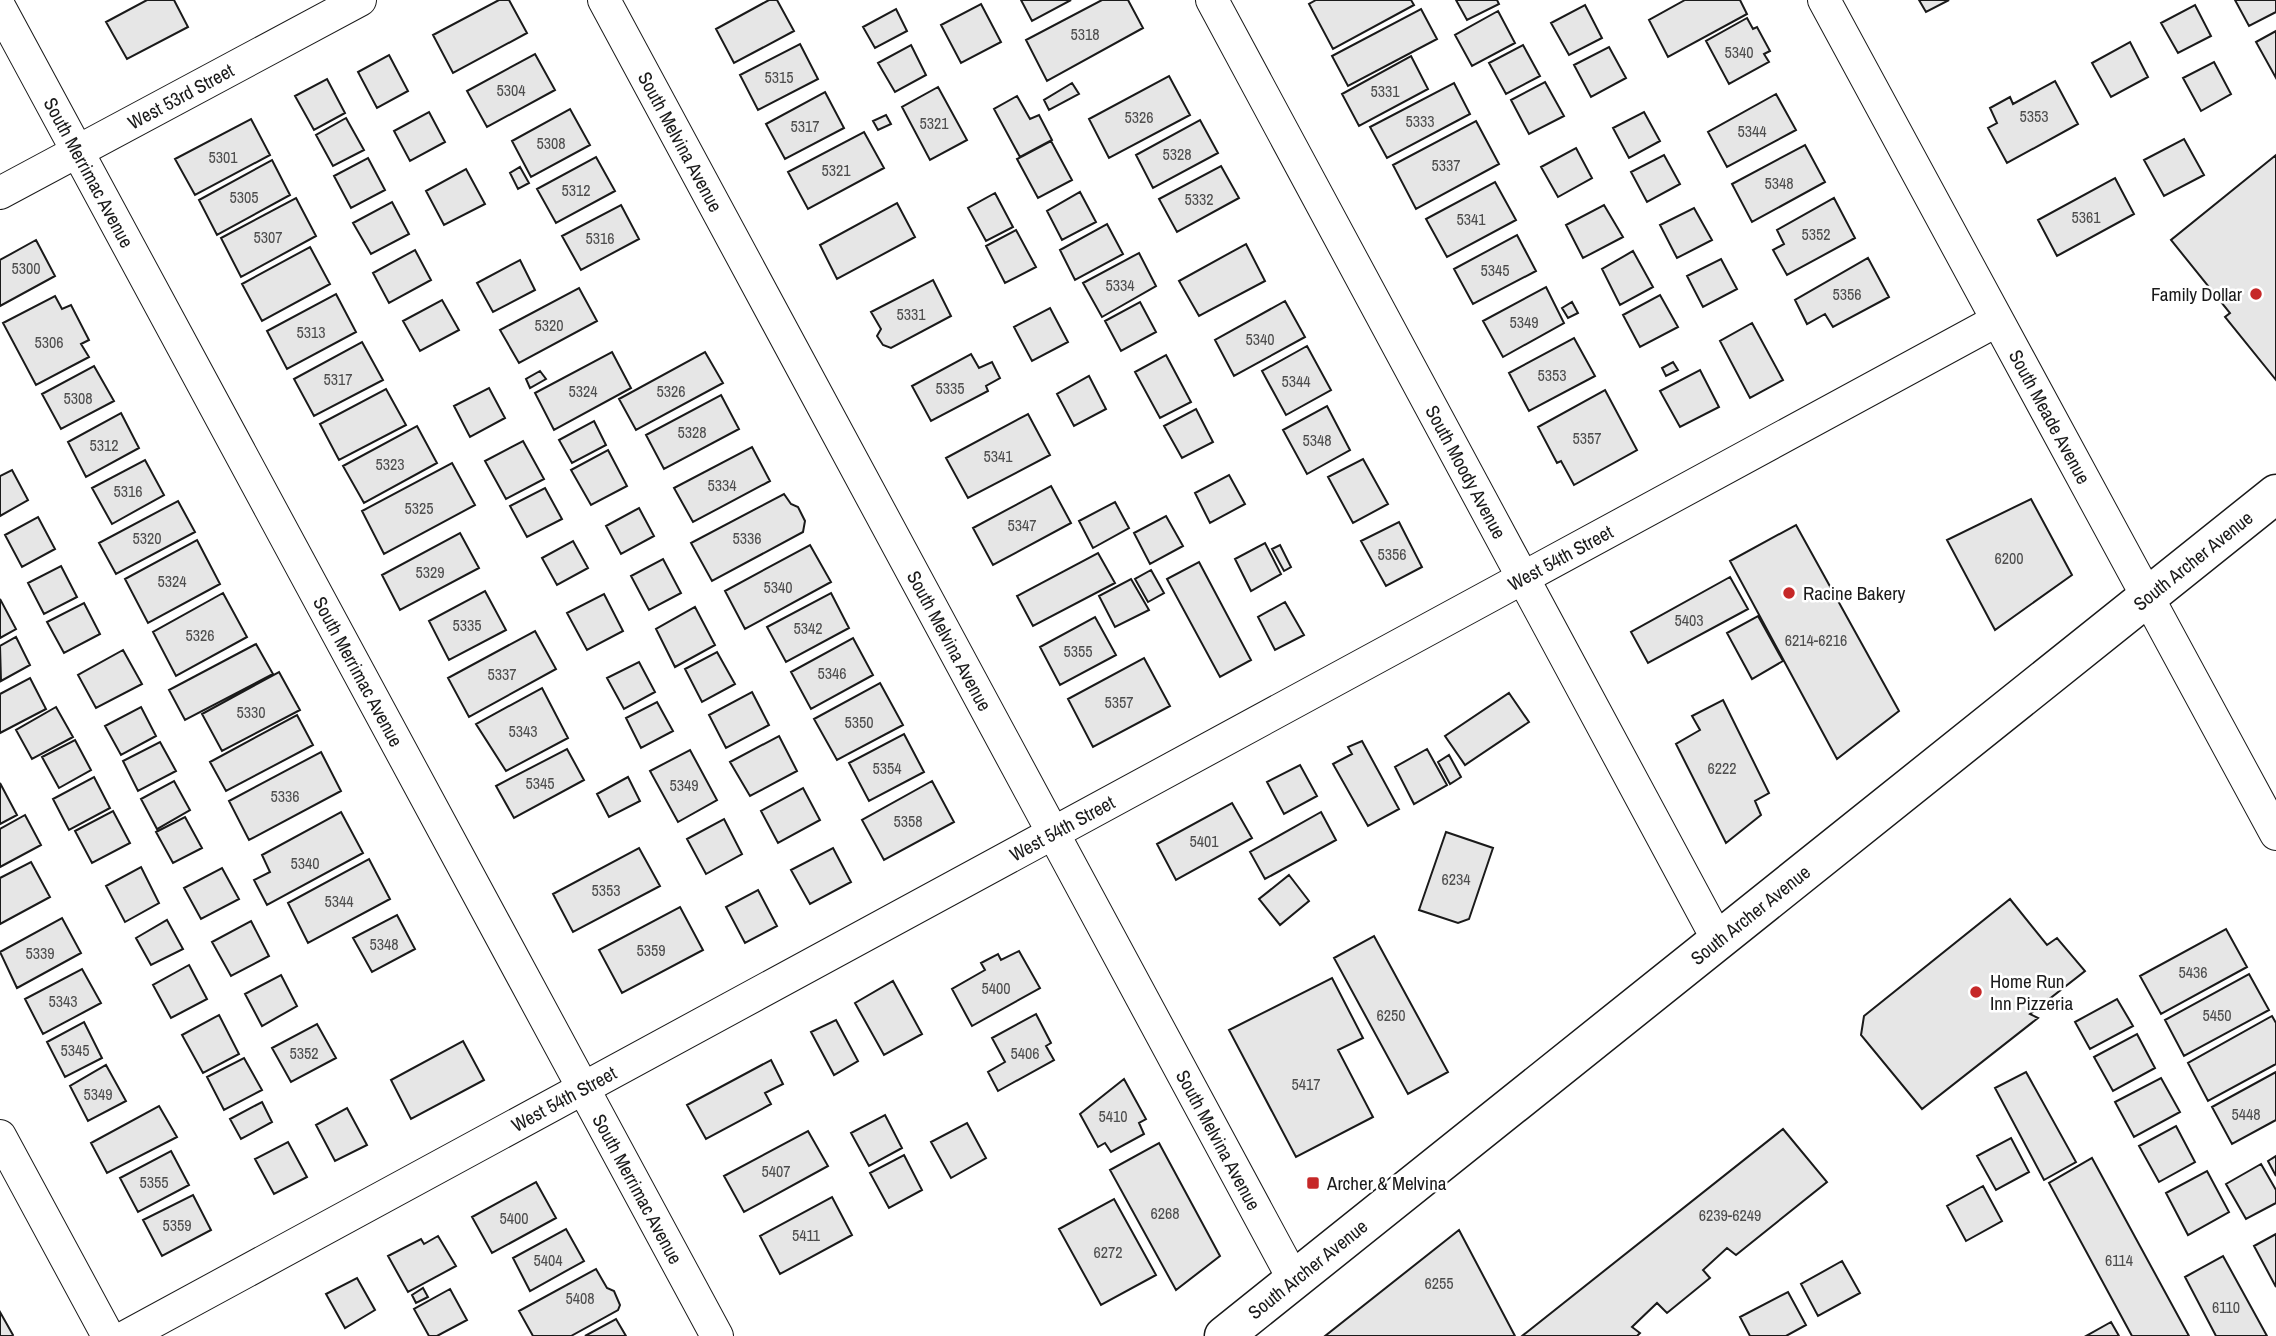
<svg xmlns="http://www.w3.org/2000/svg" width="2276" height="1336" font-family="'Archivo Narrow',sans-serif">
	<rect width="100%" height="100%" fill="#fff"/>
	<!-- building -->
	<path fill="#e6e6e6" stroke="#1a1a1a" stroke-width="2" d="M147 0H174L188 27 127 59 106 22Z
		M499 0H509L527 33 453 73 433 35Z
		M769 0H777L794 31 734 63 716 29Z
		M1021 0H1071L1032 21Z
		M1102 0H1128L1143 28 1047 81 1026 40Z
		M1316 0H1411L1414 5 1333 49 1309 4Z
		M1456 0H1497L1499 4 1467 20Z
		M1685 0H1740L1747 14 1668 57 1649 20Z
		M1919 0H1949L1926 12Z
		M2235 0H2276V12L2249 26Z
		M981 4 1001 42 961 63 941 25Z
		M1585 5 1602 38 1569 55 1551 23Z
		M2195 5 2211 36 2178 53 2161 23Z
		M896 9 907 31 875 48 863 27Z
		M1421 9 1437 39 1348 86 1332 56Z
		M1498 11 1515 43 1472 66 1455 35Z
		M1747 18 1753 29 1757 27 1770 51 1764 54 1769 62 1729 84 1706 41Z
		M2276 31V78L2256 42Z
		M2130 42 2148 77 2111 97 2092 63Z
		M800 44 818 79 758 110 740 75Z
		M911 45 926 75 895 92 878 63Z
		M1523 45 1540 76 1506 94 1489 63Z
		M1609 47 1626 78 1591 97 1574 65Z
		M535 54 555 90 487 127 467 91Z
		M389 55 408 91 377 108 358 72Z
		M1411 56 1428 89 1359 126 1342 94Z
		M2214 62 2231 94 2201 111 2183 78Z
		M1169 76 1190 115 1109 158 1089 119Z
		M327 79 345 113 314 130 295 96Z
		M2055 81 2078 124 2007 163 1988 128 1997 123 1990 108 2010 97 2013 104Z
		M1545 82 1564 116 1529 134 1511 100Z
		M1072 83 1079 94 1049 110 1044 100Z
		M1454 83 1470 114 1387 158 1370 127Z
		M938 87 967 140 930 160 902 107Z
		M825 92 844 128 785 159 766 124Z
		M1776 94 1796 130 1727 167 1708 132Z
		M1017 96 1030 119 1039 115 1052 140 1020 157 994 109Z
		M570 109 590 145 531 177 512 141Z
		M429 112 445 142 410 161 394 131Z
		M1644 112 1660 141 1629 158 1613 128Z
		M886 115 891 124 878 130 873 121Z
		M346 118 364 150 333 166 316 135Z
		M251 119 270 155 195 195 175 159Z
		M1200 120 1218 153 1153 188 1136 155Z
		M1476 121 1499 164 1416 209 1393 165Z
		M864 132 884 168 808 209 788 172Z
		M2184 139 2204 175 2164 196 2144 160Z
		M1051 141 1072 180 1038 198 1017 159Z
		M1805 145 1825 182 1752 222 1732 184Z
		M1576 148 1592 178 1558 197 1541 167Z
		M1664 155 1680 184 1647 202 1631 172Z
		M2276 155V380L2225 317 2230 313 2171 240Z
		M596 157 615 191 556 223 537 189Z
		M368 158 385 190 351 208 334 176Z
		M272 160 290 195 217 235 199 200Z
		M1221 166 1239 198 1177 232 1159 199Z
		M520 167 529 183 518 189 510 173Z
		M466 169 485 204 444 225 426 191Z
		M2115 178 2134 214 2057 256 2038 220Z
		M1495 182 1516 220 1447 257 1426 219Z
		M1080 192 1096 222 1062 240 1047 211Z
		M995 193 1013 227 986 241 968 208Z
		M296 198 316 236 241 277 221 238Z
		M1834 198 1855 238 1787 275 1773 250 1784 244 1777 230Z
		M392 202 409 234 371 254 353 223Z
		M897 203 915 237 837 279 820 245Z
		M621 205 639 239 581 270 562 236Z
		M1604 205 1623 237 1583 258 1566 225Z
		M1694 208 1712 240 1677 258 1660 225Z
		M1107 224 1123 254 1075 280 1060 250Z
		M1016 230 1036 267 1005 283 986 246Z
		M1517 235 1536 271 1473 304 1454 269Z
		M36 240 55 276 0 306V260Z
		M1246 244 1265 281 1199 316 1179 281Z
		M310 247 330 284 262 321 242 284Z
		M415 250 431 280 389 303 373 273Z
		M1633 251 1653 287 1620 305 1602 269Z
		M1139 253 1156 286 1102 317 1083 283Z
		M1868 258 1889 297 1833 327 1825 314 1807 324 1795 300Z
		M1721 259 1737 289 1703 307 1687 276Z
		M520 260 535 290 493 312 477 283Z
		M933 280 951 316 891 348 883 345 877 336 881 329 871 312Z
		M1546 287 1564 323 1503 357 1483 321Z
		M579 288 597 321 519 363 500 330Z
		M336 294 356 332 287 369 267 331Z
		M1660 295 1678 327 1640 347 1623 315Z
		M55 296 62 309 71 305 89 340 81 344 89 357 36 385 3 323Z
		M442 300 459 330 420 351 403 321Z
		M1285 301 1305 337 1234 376 1215 340Z
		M1140 302 1156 332 1121 351 1105 321Z
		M1572 302 1578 313 1568 318 1562 308Z
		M1050 308 1068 342 1032 361 1014 327Z
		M1752 323 1783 380 1750 398 1720 341Z
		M1574 338 1595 376 1529 411 1509 373Z
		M362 342 383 380 314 416 294 379Z
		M1307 346 1331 390 1286 415 1262 371Z
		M612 352 631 388 554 430 535 393Z
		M705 352 723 383 636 430 619 399Z
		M971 354 979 368 992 362 1000 378 986 386 988 391 931 421 912 386Z
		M1166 355 1191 402 1160 418 1135 372Z
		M1673 362 1678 370 1666 376 1662 368Z
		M94 366 114 401 61 429 42 394Z
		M1700 370 1719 407 1680 427 1660 391Z
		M540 371 546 379 530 388 526 379Z
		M1089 376 1106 409 1074 426 1057 394Z
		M489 388 505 418 470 437 454 406Z
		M386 389 406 425 339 460 320 424Z
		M1605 390 1637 450 1574 485 1561 461 1557 463 1538 427Z
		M721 395 739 429 664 469 646 435Z
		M1327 406 1350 450 1307 474 1283 430Z
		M1196 409 1213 442 1182 458 1164 426Z
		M121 413 139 448 86 477 68 442Z
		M1028 414 1050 455 968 498 946 458Z
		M594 421 606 445 572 463 559 440Z
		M417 426 437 463 364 503 343 466Z
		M523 441 544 479 506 499 485 461Z
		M752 447 770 481 693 522 674 488Z
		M608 450 627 486 591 505 571 470Z
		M1363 459 1388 504 1353 523 1328 477Z
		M145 460 164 495 112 524 92 488Z
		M452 463 475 505 384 554 362 511Z
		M12 470 28 500 0 516V476Z
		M1229 475 1245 504 1210 523 1195 493Z
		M1051 486 1071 523 993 565 973 528Z
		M545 488 562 519 527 537 510 506Z
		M784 494 791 504 798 507 805 521 803 532 712 581 691 543Z
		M2031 499 2072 575 1995 630 1947 540Z
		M178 501 195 532 116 574 99 543Z
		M1115 502 1129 528 1093 548 1079 521Z
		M639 508 654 536 621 554 606 526Z
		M1166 516 1183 546 1150 564 1134 533Z
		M38 517 55 549 22 567 5 535Z
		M1399 522 1422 567 1386 586 1361 541Z
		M1796 525 1899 711 1837 759 1730 561Z
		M460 533 479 568 400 610 382 575Z
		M197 540 220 584 148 623 125 579Z
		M573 541 588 568 557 585 542 558Z
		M1265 543 1281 574 1251 591 1235 559Z
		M810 545 831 582 745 629 725 591Z
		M1280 545 1291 567 1284 571 1272 549Z
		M1098 553 1115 583 1033 626 1017 596Z
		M663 559 681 593 649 610 631 576Z
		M1199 562 1251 660 1220 677 1167 579Z
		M61 566 77 597 44 614 28 583Z
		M1151 570 1164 593 1148 602 1135 579Z
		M1730 577 1748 609 1648 663 1631 632Z
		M1131 579 1149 610 1115 627 1099 596Z
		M485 591 506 630 449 660 429 621Z
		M223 593 247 637 176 676 153 632Z
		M831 593 849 628 786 662 767 627Z
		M604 594 623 631 587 650 567 613Z
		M0 599 16 629 0 638Z
		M1285 602 1304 635 1275 650 1258 617Z
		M84 603 100 634 64 653 47 622Z
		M695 607 715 645 675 667 656 629Z
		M1758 616 1783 661 1752 679 1727 633Z
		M1095 617 1116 655 1060 685 1040 647Z
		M535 631 556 669 469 717 448 678Z
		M16 637 30 665 1 681 0 646Z
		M853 638 873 675 811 709 791 672Z
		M256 644 273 674 185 720 169 690Z
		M123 650 142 684 96 708 78 675Z
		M717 652 735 684 702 702 685 669Z
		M1144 658 1170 706 1093 747 1068 699Z
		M639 662 655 692 624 709 607 678Z
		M279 672 300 710 222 751 202 714Z
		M30 678 46 709 0 733V694Z
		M880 683 903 725 837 760 814 719Z
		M542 688 568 738 506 771 476 724Z
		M752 692 769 725 726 748 709 715Z
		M1509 693 1529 722 1465 765 1445 736Z
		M1723 700 1769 793 1755 801 1761 815 1726 843 1676 744 1700 730 1692 716Z
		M657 702 673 731 641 748 626 718Z
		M56 707 73 737 32 759 16 730Z
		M141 707 156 736 121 755 105 726Z
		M297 715 313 745 226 791 210 762Z
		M904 734 924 772 869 801 849 763Z
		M779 736 797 771 750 796 730 762Z
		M75 740 91 770 59 788 42 757Z
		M1362 741 1399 809 1368 826 1333 764 1352 754 1348 747Z
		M160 742 176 771 138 791 123 761Z
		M567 749 584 780 514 818 496 786Z
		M1427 749 1447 785 1414 804 1395 767Z
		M690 750 717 800 678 822 650 771Z
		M321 752 341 791 249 840 229 801Z
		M1449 755 1461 777 1450 784 1438 762Z
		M1300 765 1317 796 1284 814 1267 782Z
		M94 777 110 808 69 830 53 799Z
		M628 777 640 801 609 817 597 794Z
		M174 781 190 810 157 829 141 799Z
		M932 781 954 822 884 860 862 820Z
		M0 783 17 815 0 824Z
		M803 788 820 820 778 843 761 811Z
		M1232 803 1252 838 1176 880 1157 844Z
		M113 811 130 843 92 863 75 831Z
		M341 812 363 853 267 905 254 880 270 872 262 855Z
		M1321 812 1336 840 1265 879 1250 852Z
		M25 815 41 845 0 867V829Z
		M185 817 202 848 173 863 156 832Z
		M724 819 742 854 706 874 687 839Z
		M1446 832 1493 848 1469 919 1458 923 1419 910Z
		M639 848 660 886 573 932 553 894Z
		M833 848 851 882 810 904 791 870Z
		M369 859 390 899 308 943 288 903Z
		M31 862 50 897 0 924V878Z
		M141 867 159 903 125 922 106 886Z
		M222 868 239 899 201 919 184 888Z
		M1289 875 1309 901 1280 925 1259 899Z
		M758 890 777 926 745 943 726 907Z
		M2010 899 2047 945 2057 938 2085 971 2030 1014 2038 1018 1922 1109 1861 1035 1864 1016Z
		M680 907 703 950 622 993 599 950Z
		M397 915 415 949 372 972 353 938Z
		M62 918 81 953 17 988 0 952Z
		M167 920 183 949 151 965 136 938Z
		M251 921 269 956 231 976 212 942Z
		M2226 929 2247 967 2161 1014 2140 976Z
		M1374 936 1448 1072 1408 1094 1334 958Z
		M1019 951 1040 988 972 1026 952 989 985 970 981 963 998 954 1001 960Z
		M189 965 207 999 171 1018 153 985Z
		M82 969 101 1003 43 1034 25 999Z
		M2249 974 2269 1010 2184 1056 2165 1020Z
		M281 975 297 1006 262 1026 245 994Z
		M1332 978 1363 1038 1338 1050 1373 1117 1296 1157 1229 1030Z
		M893 981 922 1034 884 1055 855 1003Z
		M2117 999 2133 1026 2090 1049 2075 1022Z
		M1036 1014 1051 1043 1046 1046 1054 1060 998 1091 988 1072 1005 1062 992 1038Z
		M219 1015 239 1054 203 1073 182 1035Z
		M2272 1016 2276 1023V1064L2208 1101 2188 1063Z
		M836 1020 858 1061 834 1075 811 1032Z
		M84 1022 102 1058 65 1077 47 1042Z
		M317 1024 336 1058 291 1082 272 1048Z
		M2137 1034 2155 1068 2113 1091 2094 1057Z
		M463 1041 484 1080 411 1119 391 1080Z
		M244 1058 262 1090 224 1110 207 1077Z
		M771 1060 783 1084 765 1093 771 1104 706 1139 687 1105Z
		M106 1065 126 1101 88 1121 70 1086Z
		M2026 1072 2076 1162 2044 1180 1995 1088Z
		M2276 1072V1120L2232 1144 2212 1107Z
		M2161 1078 2180 1112 2134 1137 2115 1102Z
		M1124 1079 1146 1119 1139 1123 1144 1134 1111 1152 1105 1143 1098 1147 1080 1114Z
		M262 1102 272 1122 241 1139 230 1119Z
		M159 1106 177 1137 107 1173 91 1143Z
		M347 1108 367 1145 335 1161 316 1125Z
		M885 1115 902 1148 869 1166 851 1133Z
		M967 1123 986 1158 951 1178 931 1142Z
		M2176 1126 2195 1162 2159 1182 2139 1146Z
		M1783 1129 1827 1182 1736 1255 1727 1248 1703 1270 1710 1278 1667 1313 1657 1303 1632 1327 1640 1333 1637 1336H1522Z
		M808 1131 828 1166 744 1212 724 1176Z
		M2011 1138 2029 1172 1996 1190 1977 1156Z
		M288 1142 307 1177 274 1194 255 1159Z
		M1159 1143 1220 1256 1176 1290 1110 1170Z
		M171 1151 189 1185 138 1212 120 1178Z
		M904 1155 922 1190 889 1208 870 1173Z
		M2276 1156V1176L2268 1161Z
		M2092 1158 2189 1336H2132L2049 1183Z
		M2261 1164 2276 1190V1203L2246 1219 2226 1184Z
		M2207 1171 2229 1212 2188 1235 2166 1193Z
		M536 1182 556 1218 492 1253 472 1217Z
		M1983 1186 2002 1221 1966 1241 1947 1206Z
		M193 1195 211 1230 162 1256 143 1220Z
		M832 1197 852 1235 780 1274 760 1236Z
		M1114 1199 1156 1275 1101 1305 1059 1229Z
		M566 1229 584 1261 530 1291 513 1258Z
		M1459 1230 1515 1336H1325Z
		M2276 1234V1287L2254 1246Z
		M438 1236 456 1266 408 1292 388 1256 421 1239 424 1244Z
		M2223 1256 2267 1336H2216L2185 1277Z
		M1842 1261 1860 1293 1818 1316 1801 1284Z
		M596 1269 607 1288 614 1291 620 1305 618 1310 571 1336H533L519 1311Z
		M357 1278 375 1310 345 1328 326 1294Z
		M423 1288 428 1297 416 1303 412 1295Z
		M450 1289 467 1320 437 1336H429L414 1309Z
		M1788 1292 1806 1325 1786 1336H1750L1740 1317Z
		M0 1312 13 1335 12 1336H0Z
		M616 1319 626 1336H585Z
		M2111 1322 2119 1336H2086Z"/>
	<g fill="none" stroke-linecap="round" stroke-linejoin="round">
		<!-- minor casing -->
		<g stroke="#1a1a1a" stroke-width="34">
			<g id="minor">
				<path id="s1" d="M604 0 1294 1280"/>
				<path id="s2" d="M1212 0 1719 942"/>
				<path id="s3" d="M1824 0 2276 834"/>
				<path id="s4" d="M0 8 717 1336"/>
				<path id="s5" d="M0 193 360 0"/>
				<path d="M0 1136 108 1336"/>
				<path id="s6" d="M127 1336 1996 321"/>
			</g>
		</g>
		<!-- secondary casing -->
		<g stroke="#1a1a1a" stroke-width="41">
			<g id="secondary">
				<path id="s7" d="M1224 1336 2276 494"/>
			</g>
		</g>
		<!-- minor -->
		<use href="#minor" stroke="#fff" stroke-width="32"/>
		<!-- secondary -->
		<use href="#secondary" stroke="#fff" stroke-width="38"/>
	</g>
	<!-- markers -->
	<g fill="#c62828" stroke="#fff" stroke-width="2.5">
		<circle cx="2256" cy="294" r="7"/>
		<circle cx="1789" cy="593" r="7"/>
		<circle cx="1976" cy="992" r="7"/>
		<rect x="1306" y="1176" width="14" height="14" rx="3.5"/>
	</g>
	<g text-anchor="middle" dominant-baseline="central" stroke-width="5" stroke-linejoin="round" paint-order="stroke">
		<!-- number labels -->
		<g font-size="16" fill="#4d4d4d">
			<text x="1085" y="34">5318</text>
			<text x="1739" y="52">5340</text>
			<text x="779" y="77">5315</text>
			<text x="511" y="90">5304</text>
			<text x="1385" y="91">5331</text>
			<text x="2034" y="116">5353</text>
			<text x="1139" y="117">5326</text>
			<text x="1420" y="121">5333</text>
			<text x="934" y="123">5321</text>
			<text x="805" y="126">5317</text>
			<text x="1752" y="131">5344</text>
			<text x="551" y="143">5308</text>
			<text x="1177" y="154">5328</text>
			<text x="223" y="157">5301</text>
			<text x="1446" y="165">5337</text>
			<text x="836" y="170">5321</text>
			<text x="1779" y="183">5348</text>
			<text x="576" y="190">5312</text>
			<text x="244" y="197">5305</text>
			<text x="1199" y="199">5332</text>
			<text x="2086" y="217">5361</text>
			<text x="1471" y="219">5341</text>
			<text x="1816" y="234">5352</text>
			<text x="268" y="237">5307</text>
			<text x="600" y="238">5316</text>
			<text x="26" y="268">5300</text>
			<text x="1495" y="270">5345</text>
			<text x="1120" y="285">5334</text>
			<text x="1847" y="294">5356</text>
			<text x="911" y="314">5331</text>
			<text x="1524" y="322">5349</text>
			<text x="549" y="325">5320</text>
			<text x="311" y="332">5313</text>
			<text x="1260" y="339">5340</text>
			<text x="49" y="342">5306</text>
			<text x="1552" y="375">5353</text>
			<text x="338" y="379">5317</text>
			<text x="1296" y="381">5344</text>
			<text x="950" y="388">5335</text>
			<text x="583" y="391">5324</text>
			<text x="671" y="391">5326</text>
			<text x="78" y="398">5308</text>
			<text x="692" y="432">5328</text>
			<text x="1587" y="438">5357</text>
			<text x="1317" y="440">5348</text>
			<text x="104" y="445">5312</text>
			<text x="998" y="456">5341</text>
			<text x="390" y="464">5323</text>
			<text x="722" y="485">5334</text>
			<text x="128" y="491">5316</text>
			<text x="419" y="508">5325</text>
			<text x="1022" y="525">5347</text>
			<text x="147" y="538">5320</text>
			<text x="747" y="538">5336</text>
			<text x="1392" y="554">5356</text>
			<text x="2009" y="558">6200</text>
			<text x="430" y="572">5329</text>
			<text x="172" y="581">5324</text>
			<text x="778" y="587">5340</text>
			<text x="1689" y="620">5403</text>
			<text x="467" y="625">5335</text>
			<text x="808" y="628">5342</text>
			<text x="200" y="635">5326</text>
			<text x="1816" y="640">6214-6216</text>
			<text x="1078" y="651">5355</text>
			<text x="832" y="673">5346</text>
			<text x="502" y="674">5337</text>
			<text x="1119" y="702">5357</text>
			<text x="251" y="712">5330</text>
			<text x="859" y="722">5350</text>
			<text x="523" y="731">5343</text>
			<text x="887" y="768">5354</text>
			<text x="1722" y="768">6222</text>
			<text x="540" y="783">5345</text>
			<text x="684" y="785">5349</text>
			<text x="285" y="796">5336</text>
			<text x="908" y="821">5358</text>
			<text x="1204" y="841">5401</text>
			<text x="305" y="863">5340</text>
			<text x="1456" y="879">6234</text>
			<text x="606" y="890">5353</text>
			<text x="339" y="901">5344</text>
			<text x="384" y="944">5348</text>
			<text x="651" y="950">5359</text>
			<text x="40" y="953">5339</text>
			<text x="2193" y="972">5436</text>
			<text x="996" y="988">5400</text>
			<text x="63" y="1001">5343</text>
			<text x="1391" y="1015">6250</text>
			<text x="2217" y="1015">5450</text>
			<text x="75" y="1050">5345</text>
			<text x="304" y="1053">5352</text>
			<text x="1025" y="1053">5406</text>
			<text x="1306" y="1084">5417</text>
			<text x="98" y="1094">5349</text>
			<text x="2246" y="1114">5448</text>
			<text x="1113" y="1116">5410</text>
			<text x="776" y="1171">5407</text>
			<text x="154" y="1182">5355</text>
			<text x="1165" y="1213">6268</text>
			<text x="1730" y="1215">6239-6249</text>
			<text x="514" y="1218">5400</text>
			<text x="177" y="1225">5359</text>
			<text x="806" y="1235">5411</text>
			<text x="1108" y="1252">6272</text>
			<text x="548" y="1260">5404</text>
			<text x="2119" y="1260">6114</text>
			<text x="1439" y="1283">6255</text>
			<text x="580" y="1298">5408</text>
			<text x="2226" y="1307">6110</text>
		</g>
		<!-- street labels -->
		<g font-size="19" fill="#1a1a1a" stroke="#fff">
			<text stroke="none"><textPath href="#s5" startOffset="205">West 53rd Street</textPath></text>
			<text stroke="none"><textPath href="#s1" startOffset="161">South Melvina Avenue</textPath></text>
			<text stroke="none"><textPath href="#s4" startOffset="187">South Merrimac Avenue</textPath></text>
			<text stroke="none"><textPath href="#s3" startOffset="474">South Meade Avenue</textPath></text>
			<text stroke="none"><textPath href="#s2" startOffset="536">South Moody Avenue</textPath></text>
			<text stroke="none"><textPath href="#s6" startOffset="1631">West 54th Street</textPath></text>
			<text stroke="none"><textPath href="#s7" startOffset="1241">South Archer Avenue</textPath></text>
			<text stroke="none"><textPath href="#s1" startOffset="728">South Melvina Avenue</textPath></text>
			<text stroke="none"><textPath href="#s4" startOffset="754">South Merrimac Avenue</textPath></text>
			<text stroke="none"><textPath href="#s6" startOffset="1064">West 54th Street</textPath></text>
			<text stroke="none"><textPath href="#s7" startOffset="674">South Archer Avenue</textPath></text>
			<text stroke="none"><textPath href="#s6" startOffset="497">West 54th Street</textPath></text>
			<text stroke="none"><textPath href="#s1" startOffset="1295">South Melvina Avenue</textPath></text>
			<text stroke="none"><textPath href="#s4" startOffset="1342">South Merrimac Avenue</textPath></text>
			<text stroke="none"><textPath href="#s7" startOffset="107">South Archer Avenue</textPath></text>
		</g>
		<!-- poi labels -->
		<g font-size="19" fill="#1a1a1a" stroke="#fff" text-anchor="start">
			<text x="2242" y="294" text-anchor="end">Family Dollar</text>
			<text x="1803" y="593">Racine Bakery</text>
			<text x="1990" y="981">Home Run<tspan x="1990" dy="22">Inn Pizzeria</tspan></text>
			<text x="1327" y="1183">Archer &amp; Melvina</text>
		</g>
	</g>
</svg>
